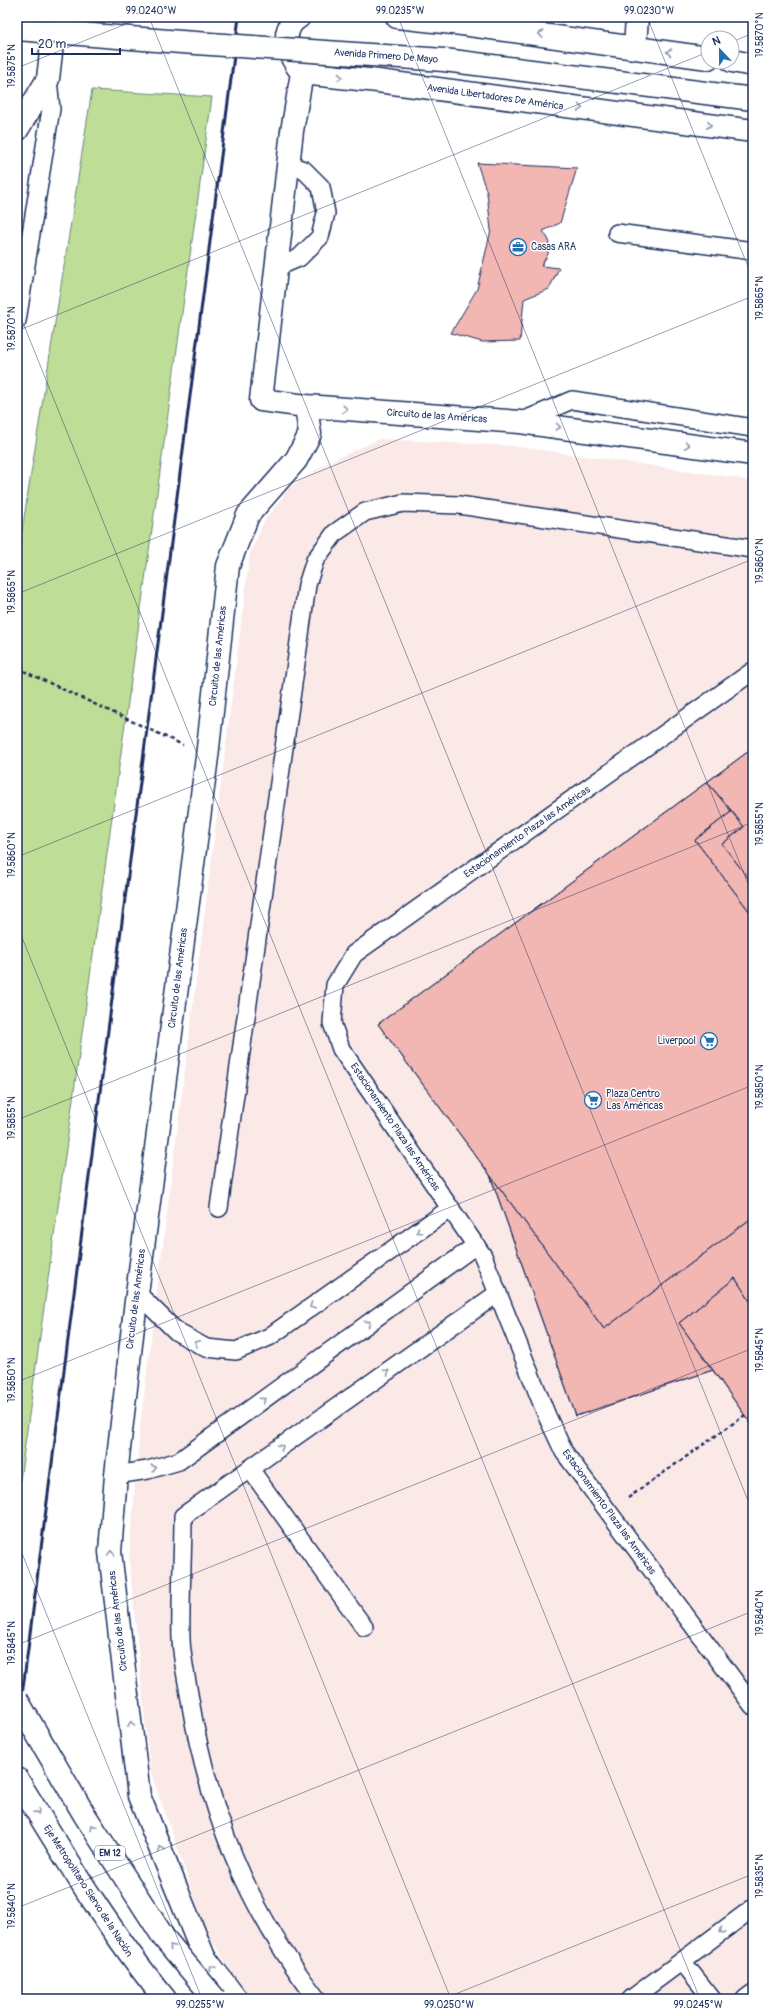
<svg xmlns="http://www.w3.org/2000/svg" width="770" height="2016" font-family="Pangolin,sans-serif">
	<rect width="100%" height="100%" fill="#fff"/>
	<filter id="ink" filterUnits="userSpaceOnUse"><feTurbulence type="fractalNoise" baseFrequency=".025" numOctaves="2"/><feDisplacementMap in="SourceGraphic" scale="8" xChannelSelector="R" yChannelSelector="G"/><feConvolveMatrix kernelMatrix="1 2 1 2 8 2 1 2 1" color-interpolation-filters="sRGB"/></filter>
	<g filter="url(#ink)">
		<!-- built -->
		<path fill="#fbe9e8" d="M380 439 513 446 733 477 753 482V1999H249L208 1935 150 1770 129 1558 140 1427 250 553 264 522 290 487 327 463Z"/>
		<!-- green -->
		<path fill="#bede97" stroke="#6c867a" d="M92 90 212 97 17 1502V562Z"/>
		<!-- building -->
		<path fill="#f2b6b3" stroke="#1b2f5e" d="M477 163 577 168 560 223 543 231 549 240 548 254 541 266 559 268 549 289 524 299 520 341 482 342 451 333 477 289 491 230 487 193Z
			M753 748V1427L713 1370 576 1416 490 1175 378 1024Z
			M753 748V884L722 844 744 827 707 782Z
			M707 782 732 811 695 840 753 916V1217L604 1329 378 1024Z
			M732 811 744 827 722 844 753 884V916L695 840Z
			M490 1175 604 1329 753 1217V1299L750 1301 735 1278 679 1323 713 1370 576 1416Z
			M735 1278 750 1301 753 1299V1427L679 1323Z"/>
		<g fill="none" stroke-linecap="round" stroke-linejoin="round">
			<!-- lane casing -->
			<g stroke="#1b2f5e" stroke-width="20">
				<path id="lane" d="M617 233 753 251
					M277 267 299 258 320 237 326 213 321 187 304 170 289 165
					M17 321 51 109 48 79
					M520 422 572 400 753 428
					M753 671 354 954 335 985 332 1023 341 1049 483 1256 547 1416 564 1452 753 1706
					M219 1208 307 585 315 560 335 533 365 512 403 503 459 505 753 549
					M137 1293 177 1332 206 1348 236 1351 269 1337 451 1208
					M250 1469 364 1627
					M116 1475 148 1470 179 1461 476 1245
					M682 1961 712 1999
					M317 1999C247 1908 209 1813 190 1700 187 1680 182 1660 181 1640 180 1599 183 1557 183 1516L498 1293
					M631 1999 753 1908
					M745 1999 753 1993"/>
			</g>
			<!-- street casing -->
			<g stroke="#1b2f5e" stroke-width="25">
				<path id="street" d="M635 47 637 17"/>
			</g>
			<!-- secondary casing -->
			<g stroke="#1b2f5e" stroke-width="25">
				<path id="secondary" d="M299 17C277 30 289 57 302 73L378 81 753 131
					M397 17 462 24 708 58
					M732 61 753 65
					M302 73 292 131 261 400 306 406 520 422 753 454
					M236 1999 204 1957 139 1796 110 1552 116 1475 135 1309 207 757 228 566 248 515 296 460 310 434 306 406"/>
			</g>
			<!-- highway casing -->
			<g stroke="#1b2f5e" stroke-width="25">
				<path id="highway" d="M17 130 48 79 55 17
					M17 1779C63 1854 109 1931 165 1999"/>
			</g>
			<!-- path -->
			<path stroke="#1b2f5e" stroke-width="2.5" stroke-dasharray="4 3" stroke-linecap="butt" d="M628 1498 745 1415"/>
			<!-- lane -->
			<use href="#lane" stroke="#fff" stroke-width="17"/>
			<!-- street -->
			<use href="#street" stroke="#fff" stroke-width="22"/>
			<!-- secondary -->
			<use href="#secondary" stroke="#fff" stroke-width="22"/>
			<!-- highway -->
			<use href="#highway" stroke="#fff" stroke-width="22"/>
			<!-- rail -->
			<path stroke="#1b2f5e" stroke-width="3" d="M17 1734 239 17"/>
			<!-- highway-bridge casing -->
			<g stroke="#1b2f5e" stroke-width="25" stroke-linecap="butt">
				<path id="highway-bridge" d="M17 29 181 42 444 60 753 99
					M17 1700 84 1814 164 1938 215 1999"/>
			</g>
			<!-- path-bridge -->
			<path stroke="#1b2f5e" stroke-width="2.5" stroke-dasharray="4 3" stroke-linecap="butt" d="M17 668 183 745"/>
			<!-- highway-bridge -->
			<use href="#highway-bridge" stroke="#fff" stroke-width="22"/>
		</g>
		<!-- one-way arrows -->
		<defs><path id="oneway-chevron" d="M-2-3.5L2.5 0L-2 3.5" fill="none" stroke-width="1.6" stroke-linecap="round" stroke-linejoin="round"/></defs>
		<g stroke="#8d97ae">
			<use href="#oneway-chevron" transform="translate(541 34) rotate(-172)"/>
			<use href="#oneway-chevron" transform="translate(669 52) rotate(-171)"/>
			<use href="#oneway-chevron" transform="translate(340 77) rotate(6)"/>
			<use href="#oneway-chevron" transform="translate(580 108) rotate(8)"/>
			<use href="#oneway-chevron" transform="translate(709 125) rotate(8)"/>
			<use href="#oneway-chevron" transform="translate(345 409) rotate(4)"/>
			<use href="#oneway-chevron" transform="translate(558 427) rotate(8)"/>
			<use href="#oneway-chevron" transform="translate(687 445) rotate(8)"/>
			<use href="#oneway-chevron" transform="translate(419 1231) rotate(145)"/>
			<use href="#oneway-chevron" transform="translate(312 1306) rotate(145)"/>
			<use href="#oneway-chevron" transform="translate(368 1323) rotate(-36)"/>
			<use href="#oneway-chevron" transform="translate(197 1343) rotate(-152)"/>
			<use href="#oneway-chevron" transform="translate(387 1372) rotate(-35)"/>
			<use href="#oneway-chevron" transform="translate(263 1400) rotate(-36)"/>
			<use href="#oneway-chevron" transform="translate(281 1447) rotate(-35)"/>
			<use href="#oneway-chevron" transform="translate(154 1468) rotate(-16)"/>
			<use href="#oneway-chevron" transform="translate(111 1553) rotate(-92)"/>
			<use href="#oneway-chevron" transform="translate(131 1724) rotate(-97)"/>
			<use href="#oneway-chevron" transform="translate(37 1812) rotate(59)"/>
			<use href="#oneway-chevron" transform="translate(93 1827) rotate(-123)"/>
			<use href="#oneway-chevron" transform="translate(161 1849) rotate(-112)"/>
			<use href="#oneway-chevron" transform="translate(722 1931) rotate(143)"/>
			<use href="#oneway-chevron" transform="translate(172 1947) rotate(-130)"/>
			<use href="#oneway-chevron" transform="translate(212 1968) rotate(-127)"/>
		</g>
	</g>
	<!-- ticks -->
	<path fill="none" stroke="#1b2f5e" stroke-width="1" stroke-opacity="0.45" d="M149 17 753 1513M398 17 753 896M647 17 753 279M732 42 753 33M17 68 143 17M17 308 700 1999M17 331 708 52M17 594 753 296M17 857 753 559M17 925 451 1999M17 1120 753 822M17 1382 753 1085M17 1541 202 1999M17 1645 753 1348M17 1908 753 1611M443 1999 753 1874"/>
	<!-- icons -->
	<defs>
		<g id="office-ring" transform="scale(0.9)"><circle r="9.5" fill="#fff" stroke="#1f6fb2" stroke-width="1.5"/><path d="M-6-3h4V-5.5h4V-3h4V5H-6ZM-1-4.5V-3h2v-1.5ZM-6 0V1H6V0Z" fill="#1f6fb2"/></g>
		<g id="supermarket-ring" transform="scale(0.9)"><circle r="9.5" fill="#fff" stroke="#1f6fb2" stroke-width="1.5"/><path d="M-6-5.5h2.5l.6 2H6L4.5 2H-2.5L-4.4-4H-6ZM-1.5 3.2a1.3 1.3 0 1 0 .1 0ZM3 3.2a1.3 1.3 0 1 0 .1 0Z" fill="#1f6fb2"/></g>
	</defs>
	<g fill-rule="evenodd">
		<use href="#office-ring" x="518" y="247"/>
		<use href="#supermarket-ring" x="709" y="1041"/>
		<use href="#supermarket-ring" x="593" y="1100"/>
	</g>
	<g text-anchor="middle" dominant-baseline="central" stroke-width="3" stroke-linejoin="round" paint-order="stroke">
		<!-- shield labels -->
		<rect fill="#fff" stroke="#5f6d8e" stroke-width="1" x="95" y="1846" width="30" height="14" rx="3"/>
		<g font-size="9" font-weight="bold" fill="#1b2f5e">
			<text x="110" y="1853">EM 12</text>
		</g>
		<!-- street labels -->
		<g font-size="10" fill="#1b2f5e" stroke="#fff">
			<text transform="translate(386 56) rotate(4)">Avenida Primero De Mayo</text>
			<text transform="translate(495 97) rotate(8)">Avenida Libertadores De América</text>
			<text transform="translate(437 416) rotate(4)">Circuito de las Américas</text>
			<text transform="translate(218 656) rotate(-84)">Circuito de las Américas</text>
			<text transform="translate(527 832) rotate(-35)">Estacionamiento Plaza las Américas</text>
			<text transform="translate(178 978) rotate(-83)">Circuito de las Américas</text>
			<text transform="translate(395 1127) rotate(56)">Estacionamiento Plaza las Américas</text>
			<text transform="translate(136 1299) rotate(-83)">Circuito de las Américas</text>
			<text transform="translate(609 1512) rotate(54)">Estacionamiento Plaza las Américas</text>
			<text transform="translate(118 1621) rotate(-97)">Circuito de las Américas</text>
			<text transform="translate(88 1891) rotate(57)">Eje Metropolitano Siervo de la Nación</text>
		</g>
		<!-- poi labels -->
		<g font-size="10" fill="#1b2f5e" stroke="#fff" text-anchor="start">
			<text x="531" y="247">Casas ARA</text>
			<text x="696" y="1041" text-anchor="end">Liverpool</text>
			<text x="606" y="1094">Plaza Centro<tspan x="606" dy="12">Las Américas</tspan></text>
		</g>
	</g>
	<!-- margin -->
	<rect width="770" height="2016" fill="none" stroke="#fff" stroke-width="44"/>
	<!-- north arrow -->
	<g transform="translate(720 50) rotate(338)"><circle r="19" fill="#ffffff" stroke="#a4acbf"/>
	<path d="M0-3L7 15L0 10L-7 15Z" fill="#1f6fb2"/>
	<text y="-6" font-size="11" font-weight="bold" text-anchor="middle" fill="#1b2f5e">N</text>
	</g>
	<!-- scale -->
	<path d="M32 48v6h88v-6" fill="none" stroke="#1b2f5e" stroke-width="2"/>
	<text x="38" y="48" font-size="12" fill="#1b2f5e" stroke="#ffffff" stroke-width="3" paint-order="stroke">20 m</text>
	<rect x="22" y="22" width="726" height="1972" fill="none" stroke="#1b2f5e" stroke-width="1.5"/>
	<g font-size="10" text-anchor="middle" fill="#1b2f5e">
		<text x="151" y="14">99.0240°W</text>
		<text x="400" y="14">99.0235°W</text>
		<text x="649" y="14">99.0230°W</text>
		<text transform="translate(759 35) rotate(-90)" y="4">19.5870°N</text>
		<text transform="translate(11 66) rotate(-90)" y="4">19.5875°N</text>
		<text transform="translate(759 298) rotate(-90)" y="4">19.5865°N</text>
		<text transform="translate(11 329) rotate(-90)" y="4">19.5870°N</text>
		<text transform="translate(759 561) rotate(-90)" y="4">19.5860°N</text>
		<text transform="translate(11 592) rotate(-90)" y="4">19.5865°N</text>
		<text transform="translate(759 824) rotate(-90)" y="4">19.5855°N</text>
		<text transform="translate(11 855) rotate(-90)" y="4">19.5860°N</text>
		<text transform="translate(759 1087) rotate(-90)" y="4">19.5850°N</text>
		<text transform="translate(11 1118) rotate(-90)" y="4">19.5855°N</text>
		<text transform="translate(759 1350) rotate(-90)" y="4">19.5845°N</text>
		<text transform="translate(11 1380) rotate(-90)" y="4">19.5850°N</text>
		<text transform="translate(759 1613) rotate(-90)" y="4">19.5840°N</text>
		<text transform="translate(11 1643) rotate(-90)" y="4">19.5845°N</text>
		<text transform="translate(759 1876) rotate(-90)" y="4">19.5835°N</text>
		<text transform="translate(11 1906) rotate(-90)" y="4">19.5840°N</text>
		<text x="200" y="2008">99.0255°W</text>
		<text x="449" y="2008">99.0250°W</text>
		<text x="698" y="2008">99.0245°W</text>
	</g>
</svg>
